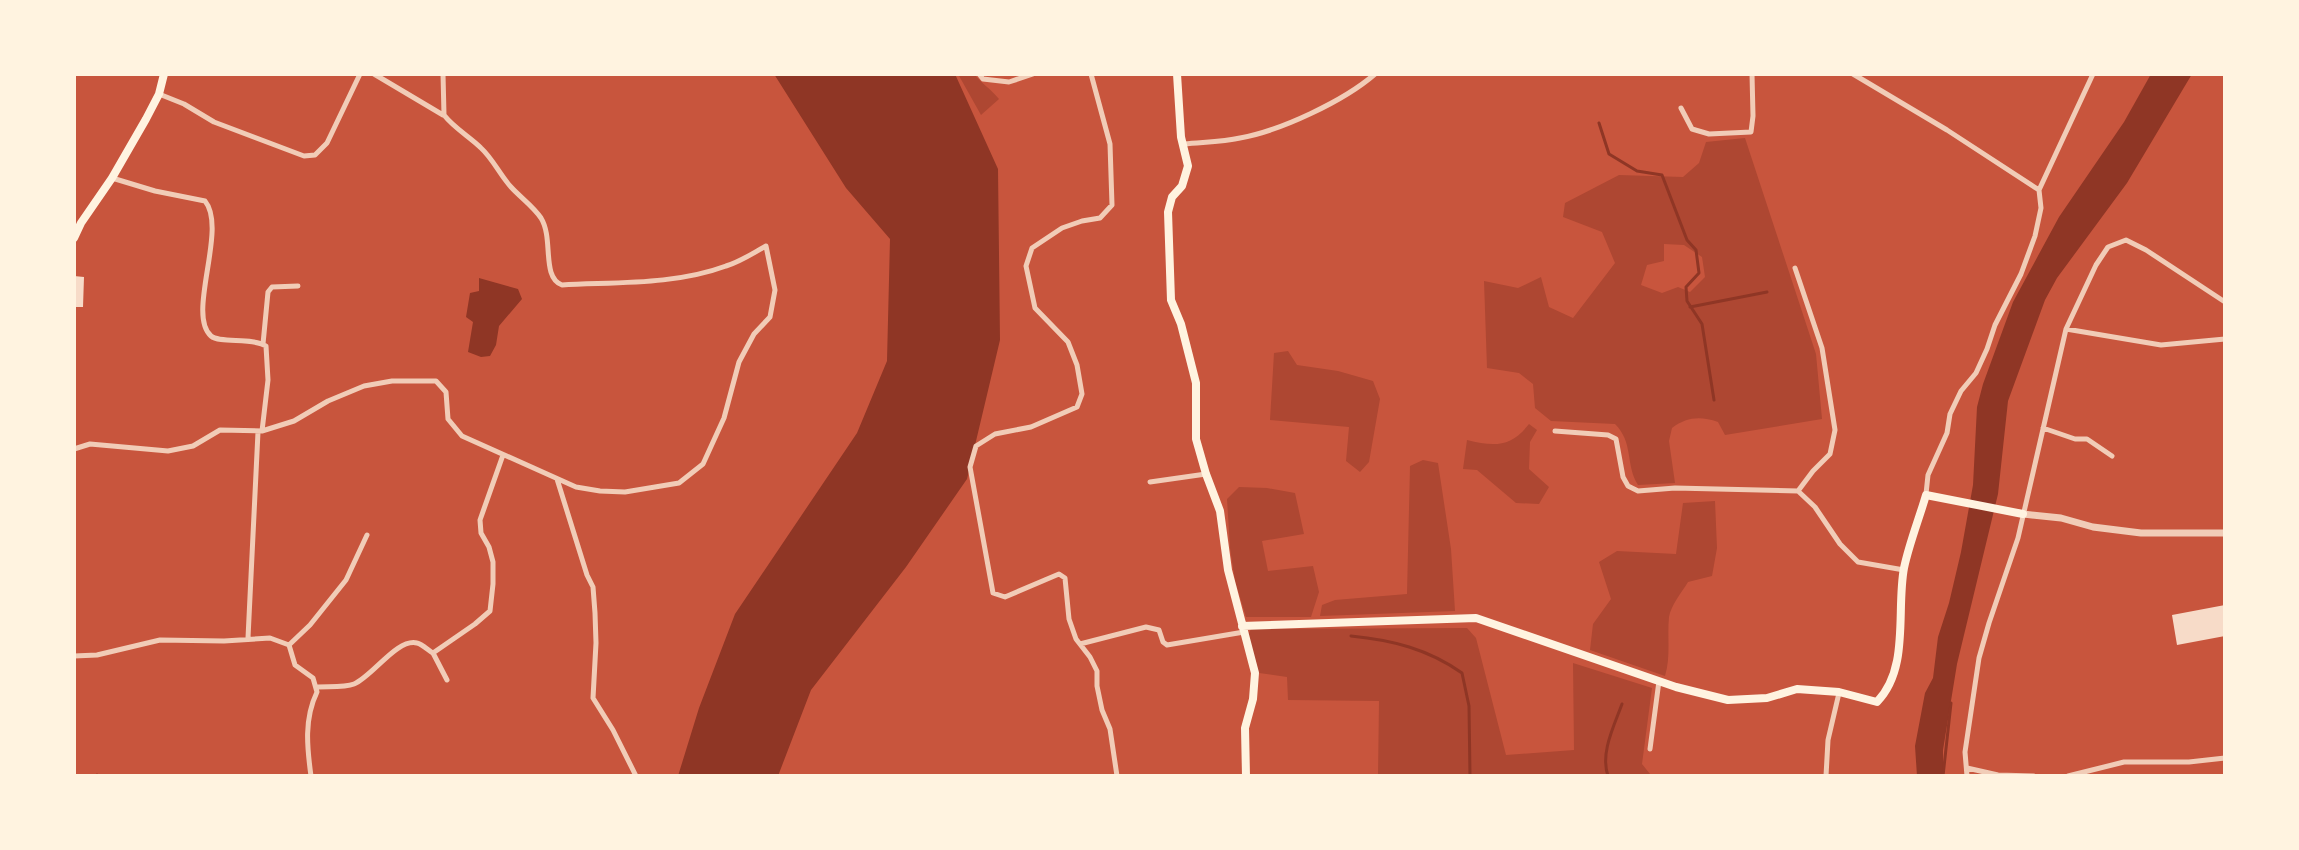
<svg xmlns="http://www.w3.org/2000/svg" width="2299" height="850" font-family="Inter,sans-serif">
	<rect width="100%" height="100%" fill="#c8553d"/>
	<!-- green -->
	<path fill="#ae4732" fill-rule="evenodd" d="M958 74H974C981 83 991 89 999 99L981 115Z
		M1745 138 1816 354 1822 419 1725 435 1718 422C1700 416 1687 417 1672 428L1669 441 1675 483 1638 485C1625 464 1634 443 1615 424L1551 421 1535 408 1533 384 1519 373 1487 368 1484 281 1518 288 1541 277 1549 307 1573 318 1615 263 1602 232 1563 217 1565 203 1619 175 1683 177 1699 163 1706 142ZM1664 244 1684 245 1702 257 1705 277 1690 292 1678 287 1662 293 1641 285 1647 265 1664 261Z
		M1288 351 1297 365 1338 371 1373 381 1380 399 1369 462 1360 472 1346 461 1349 427 1270 420 1274 353Z
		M1529 424 1537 430 1530 442 1529 469 1549 487 1539 504 1516 503 1477 470 1463 469 1467 440C1495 447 1511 447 1529 424Z
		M1423 460 1438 463 1451 549 1455 611 1320 616 1322 605 1335 600 1407 594 1410 466Z
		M1239 487 1267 488 1295 493 1304 534 1262 541 1268 571 1313 566 1319 592 1311 617H1246L1235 581 1230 548 1227 499Z
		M1715 501 1717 548 1712 576 1688 582C1682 592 1671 605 1669 617 1667 637 1671 656 1665 676L1590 650 1593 624 1611 599 1599 562 1617 551 1676 554 1683 503Z
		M1467 628 1476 638 1506 755 1574 750 1573 663 1652 688 1642 764 1650 774H1667L1668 776H1378L1379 701 1288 700 1287 677 1259 673 1248 635 1251 629Z"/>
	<!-- water -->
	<path fill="#8f3625" d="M774 74H955L998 169 1000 340 967 479 906 567 811 690 778 776H678L699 708 735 614 857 433 887 361 890 239 846 188Z
		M2151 74H2192L2127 183 2057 278 2045 300 2008 401 1998 494 1957 664 1943 750V776H1917L1915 746 1925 693 1933 678 1938 637 1949 603 1961 552 1973 485 1977 407 1983 384 2013 302 2059 217 2124 122Z
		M479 278 518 289 522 299 499 326 496 345 490 356 481 357 468 352 473 322 466 317 470 293 479 291Z"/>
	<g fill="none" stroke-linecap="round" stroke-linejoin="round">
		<!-- stream -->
		<path stroke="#8f3625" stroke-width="3" d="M1599 123 1609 154 1637 171 1662 175 1687 240 1696 250 1699 273 1686 287 1687 301 1702 324 1714 400
			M1690 307 1767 292
			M1351 636C1392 640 1428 649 1462 673L1469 706 1470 776
			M96 776 97 775
			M1608 776C1600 753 1614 726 1622 704
			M1943 776 1951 703"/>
	</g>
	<!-- building -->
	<path fill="#f7dbc8" d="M74 276 84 277 83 307H74Z
		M2225 605V636L2177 645 2172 615Z"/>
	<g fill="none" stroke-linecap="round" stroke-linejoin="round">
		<!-- minor -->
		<path stroke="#f1ccb7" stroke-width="5" d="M374 74 443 115
			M979 74 983 79 1009 82 1033 74
			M1091 74 1110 144 1112 205 1100 218 1082 221 1062 228 1032 248 1026 266 1035 308 1068 342 1077 365 1082 394 1077 407 1031 427 995 434 976 446 970 467 993 593 1005 597 1059 574 1065 578 1069 619 1076 639 1090 657 1097 671V686L1102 710 1110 729 1117 776
			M1853 74 1947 130 2039 190
			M159 94 184 104 214 122 304 156 315 155 327 143 360 74
			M1681 108 1692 129 1709 134 1751 132 1753 116 1752 74
			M1184 144C1202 142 1222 142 1240 138 1280 131 1344 101 1375 74
			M112 178 155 191 205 201C228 229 186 314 211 336 220 344 252 337 266 346L268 380 262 431
			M1795 268 1822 348 1835 430 1830 454 1813 471 1798 491
			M2066 329 2161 345 2225 339
			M263 344 268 292 272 287 298 286
			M2043 428 2075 439H2087L2112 456
			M1555 431 1608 435 1616 439 1623 477 1628 486 1638 491 1675 488 1798 491 1815 507 1840 544 1858 562 1904 570
			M74 449 90 444 168 451 193 446 220 430 262 431 294 421 328 401 364 386 392 381H436L446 392 448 419 462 436 576 487 600 491 625 492 679 483 703 464 724 418 739 362 754 334 770 317 775 290 766 246C753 253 740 262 726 266 675 285 616 282 562 285 541 277 554 239 541 218 533 206 521 198 511 187 500 175 493 159 481 148 470 137 454 128 444 115L443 74
			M557 479 587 575 593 587 595 613 596 643 593 698 613 730 636 776
			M1150 482 1206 474
			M1926 494 1928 475 1947 433 1950 414 1961 391 1976 373 1987 349 1995 325 2021 274 2035 236 2041 208 2039 190 2093 74
			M248 638 258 432
			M1080 644 1146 627 1159 630 1163 642 1167 645 1244 632
			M289 645 310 625 346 580 367 535
			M433 653 447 680
			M74 656 97 655 160 640 224 641 270 638 289 645 295 665 313 678 317 692C304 719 307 747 311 776
			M316 687C327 686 344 688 354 684 373 676 397 638 417 643 422 644 428 650 433 653L475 624 490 611 493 584V562L489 547 481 533 480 520 503 455
			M1650 749 1659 681
			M1967 768 1998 775 2034 776
			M1826 776 1828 740 1839 693
			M1967 776 1965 752 1979 658 1989 623 2018 538 2066 329 2096 265 2108 247 2126 240 2146 250 2225 302
			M2068 776 2124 762H2189L2225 758"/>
		<!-- tertiary -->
		<path stroke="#f1ccb7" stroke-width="7" d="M2023 514 2061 518 2093 527 2141 533H2225"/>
		<!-- secondary -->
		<path stroke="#fff3e0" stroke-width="8" d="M1177 74 1181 137 1188 166 1182 186 1172 197 1168 212 1171 300 1181 324 1196 383V439L1206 474 1220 511 1228 570 1255 673 1253 699 1245 728 1246 776
			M74 238 81 223 112 178 146 119 159 94 164 74
			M1242 626 1476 618 1676 687 1728 700 1767 698 1797 689 1839 692 1877 702C1910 668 1896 610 1904 568 1909 544 1919 519 1926 495L2023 514"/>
	</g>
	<!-- border -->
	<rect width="2299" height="850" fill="none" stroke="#fff3e0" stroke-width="152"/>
</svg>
